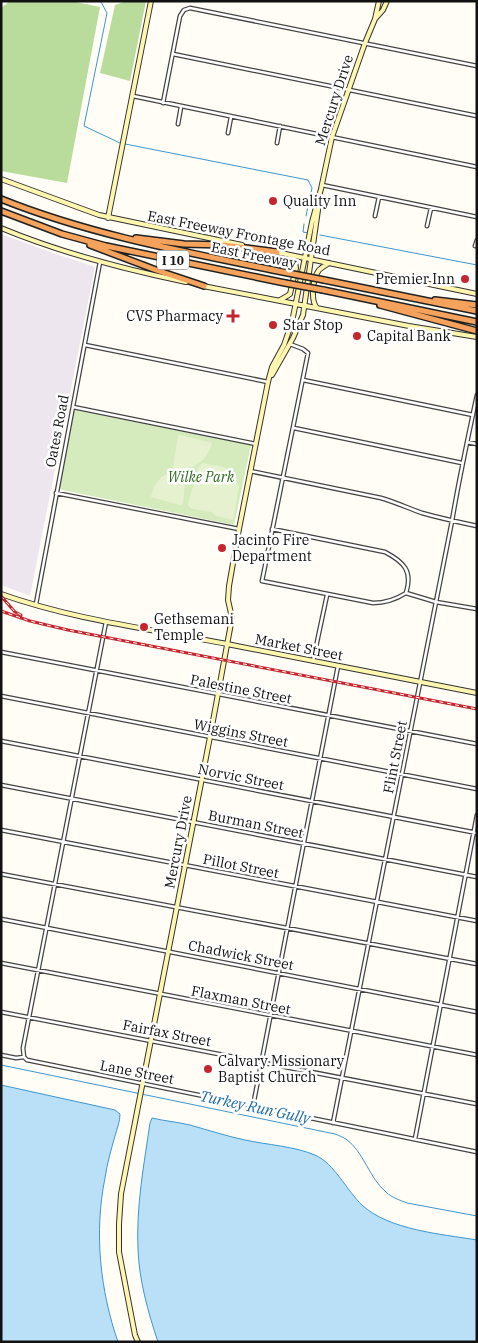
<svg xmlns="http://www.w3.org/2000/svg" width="478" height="1343" font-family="'IBM Plex Serif',serif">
	<rect width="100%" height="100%" fill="#fffdf5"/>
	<!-- industrial -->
	<path fill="#eee6ef" d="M1 234 53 253 95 267 30 596 1 585Z"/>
	<!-- green -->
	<path fill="#d5ebbd" d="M74 410 251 445 234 525 62 490 60 488V485Z"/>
	<!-- forest -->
	<path fill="#b9dc9c" d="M10 1H71L100 7 67 183 1 171V8Z
		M127 1H146L130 81 100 73 115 5Z"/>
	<!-- pitch -->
	<path fill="#e6f2cf" d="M180 435 212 443C207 461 192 472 173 469L178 436Z
		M203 463C224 468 229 463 239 487L233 520 216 516 212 512 193 509 189 507 188 504 199 466Z
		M175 471 186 473 183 503 180 505 151 497C154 483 161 474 175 471Z"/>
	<!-- water -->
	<path fill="#b9e0f7" stroke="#3f96cf" d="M1 1085 115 1110 120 1114C120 1122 117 1128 115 1136 111 1150 107 1164 105 1178 94 1232 100 1290 118 1342H1Z
		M152 1118C165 1121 177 1122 190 1125 208 1130 226 1136 245 1140 268 1145 293 1146 315 1155 334 1163 347 1191 362 1205 389 1230 441 1234 477 1240V1342H158C148 1312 139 1280 138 1249 136 1207 144 1164 150 1123Z"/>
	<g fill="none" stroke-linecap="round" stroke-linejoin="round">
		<!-- stream -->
		<path stroke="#3f96cf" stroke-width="1" d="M97 1 101 2 107 13 84 126 120 143 308 180 312 188 306 216
			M304 224 303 232 308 233
			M320 235 477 265
			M1 1065 335 1134C338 1135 342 1137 346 1139 364 1152 369 1178 386 1192 392 1198 400 1200 407 1203L477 1216"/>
		<!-- street casing -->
		<g stroke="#444" stroke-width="5">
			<path id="street" d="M173 54 477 116
				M133 96 477 167
				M163 103 180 16 184 10 190 8 477 66
				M178 124 181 107
				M228 133 231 117
				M277 143 280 126
				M322 185 477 217
				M375 216 379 197
				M427 226 431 208
				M475 246 477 240
				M290 344 303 349 308 353 262 581 373 603C385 603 395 600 406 593
				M85 345 268 382
				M303 380 473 415
				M73 407 256 444
				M294 428 462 463
				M467 442 477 444
				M250 471 381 498C395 502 408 508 422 513 440 518 458 522 477 526
				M56 493 239 529
				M272 529 385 552C404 562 413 571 406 593
				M406 593 436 602 477 609
				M36 604 100 262
				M1 652 477 744
				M313 661 327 595
				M1 696 477 789
				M1 741 477 833
				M1 785 477 877
				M1 830 477 921
				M1 874 477 964
				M1 919 477 1012
				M1 963 477 1055
				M1 1012 477 1104
				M1 1055 16 1058 24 1057 27 1060 32 1061 477 1152
				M24 1057 23 1048 106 622
				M253 1106 338 666
				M333 1123 452 521C459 479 468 437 477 395
				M415 1139 477 815"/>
		</g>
		<!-- secondary casing -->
		<g stroke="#333" stroke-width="6">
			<path id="secondary" d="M375 19 383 10 387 1
				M1 179 99 215 242 245
				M108 218 151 1
				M1 228C61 253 123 269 186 282
				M276 252 477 294
				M203 286 409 326 477 337
				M280 300 287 296 290 294 296 268 295 261 290 256
				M317 308C310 300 313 278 319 270 322 267 326 265 329 263
				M272 375 293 338 303 315 319 203
				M1 594C74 620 151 629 227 644 310 660 394 677 477 693
				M138 1342 135 1335 119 1252V1224L121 1194 210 737 232 618 228 600 229 586 239 529 268 382 272 367 284 345 292 322 312 222 321 189 332 137 365 43 375 19 379 1"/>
		</g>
		<!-- highway casing -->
		<g stroke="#222" stroke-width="8">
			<path id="highway" d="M1 199C93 236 191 253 288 273
				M1 211 62 234 106 246 285 283
				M136 238 184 244 224 245 277 252
				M90 245 156 270 204 286
				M324 280 477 311
				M323 290 477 322
				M435 300 477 305
				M380 305 477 331"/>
		</g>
		<!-- street -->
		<use href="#street" stroke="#fff" stroke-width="2.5"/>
		<!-- secondary -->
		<use href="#secondary" stroke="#fff6b0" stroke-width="4"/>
		<!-- highway -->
		<use href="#highway" stroke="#f5a25d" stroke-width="5"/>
		<!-- rail casing -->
		<g stroke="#c4262e" stroke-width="3">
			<path id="rail" d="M1 596 15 612 21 615
				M1 611 30 621 68 630 477 709"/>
		</g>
		<!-- rail -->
		<use href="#rail" stroke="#fff" stroke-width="1" stroke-dasharray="4" stroke-linecap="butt"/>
		<!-- highway-bridge casing -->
		<g stroke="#222" stroke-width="8" stroke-linecap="butt">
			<path id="highway-bridge" d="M288 273 324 280
				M285 283 323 290"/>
		</g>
		<!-- highway-bridge -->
		<use href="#highway-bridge" stroke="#f5a25d" stroke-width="5"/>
	</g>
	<!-- markers -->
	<g fill="#c4262e" stroke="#fff" stroke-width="2">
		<circle cx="273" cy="201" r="5"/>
		<circle cx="465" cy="279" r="5"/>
		<path d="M230.5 308.5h5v5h5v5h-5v5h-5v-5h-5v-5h5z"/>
		<circle cx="273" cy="325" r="5"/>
		<circle cx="357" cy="336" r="5"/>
		<circle cx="222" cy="548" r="5"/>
		<circle cx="144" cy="627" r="5"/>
		<circle cx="208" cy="1069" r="5"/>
	</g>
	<g text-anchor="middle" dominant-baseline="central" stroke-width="5" stroke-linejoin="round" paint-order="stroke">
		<!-- shield labels -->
		<rect fill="#fff" stroke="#585858" stroke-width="1" x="157" y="250.5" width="32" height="19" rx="4"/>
		<g font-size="12" font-weight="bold" fill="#111">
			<text x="173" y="260">I 10</text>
		</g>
		<!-- street labels -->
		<g font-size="14" fill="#111" stroke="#fff">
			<text transform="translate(334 100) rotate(-72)">Mercury Drive</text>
			<text transform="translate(239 233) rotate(11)">East Freeway Frontage Road</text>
			<text transform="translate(254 255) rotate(11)">East Freeway</text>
			<text transform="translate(57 431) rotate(-79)">Oates Road</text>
			<text transform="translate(299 647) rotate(11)">Market Street</text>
			<text transform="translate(241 689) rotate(11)">Palestine Street</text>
			<text transform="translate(241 733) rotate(11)">Wiggins Street</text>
			<text transform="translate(395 757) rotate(-79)">Flint Street</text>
			<text transform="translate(241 777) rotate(11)">Norvic Street</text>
			<text transform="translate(256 824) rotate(11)">Burman Street</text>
			<text transform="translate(178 842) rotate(-79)">Mercury Drive</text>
			<text transform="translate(241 866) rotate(11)">Pillot Street</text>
			<text transform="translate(241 955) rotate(11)">Chadwick Street</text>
			<text transform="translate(241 1000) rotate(11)">Flaxman Street</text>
			<text transform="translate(167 1033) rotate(11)">Fairfax Street</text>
			<text transform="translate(137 1072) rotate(11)">Lane Street</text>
		</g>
		<!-- poi labels -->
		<g font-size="14" fill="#111" stroke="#fff" text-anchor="start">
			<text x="283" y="201">Quality Inn</text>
			<text x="455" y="279" text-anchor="end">Premier Inn</text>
			<text x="223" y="316" text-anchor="end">CVS Pharmacy</text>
			<text x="283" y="325">Star Stop</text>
			<text x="367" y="336">Capital Bank</text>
			<text x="232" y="540">Jacinto Fire<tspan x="232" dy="16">Department</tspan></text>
			<text x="154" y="619">Gethsemani<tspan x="154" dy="16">Temple</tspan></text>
			<text x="218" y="1061">Calvary Missionary<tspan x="218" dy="16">Baptist Church</tspan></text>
		</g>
		<!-- park labels -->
		<g font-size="14" font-style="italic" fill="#2f6b1f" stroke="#fff">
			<text x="201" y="477">Wilke Park</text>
		</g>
		<!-- water labels -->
		<g font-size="15" font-style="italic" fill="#1768a6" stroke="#fff">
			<text transform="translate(255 1107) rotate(12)">Turkey Run Gully</text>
		</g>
	</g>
	<!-- border -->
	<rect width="478" height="1343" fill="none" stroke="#111111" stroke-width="5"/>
</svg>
